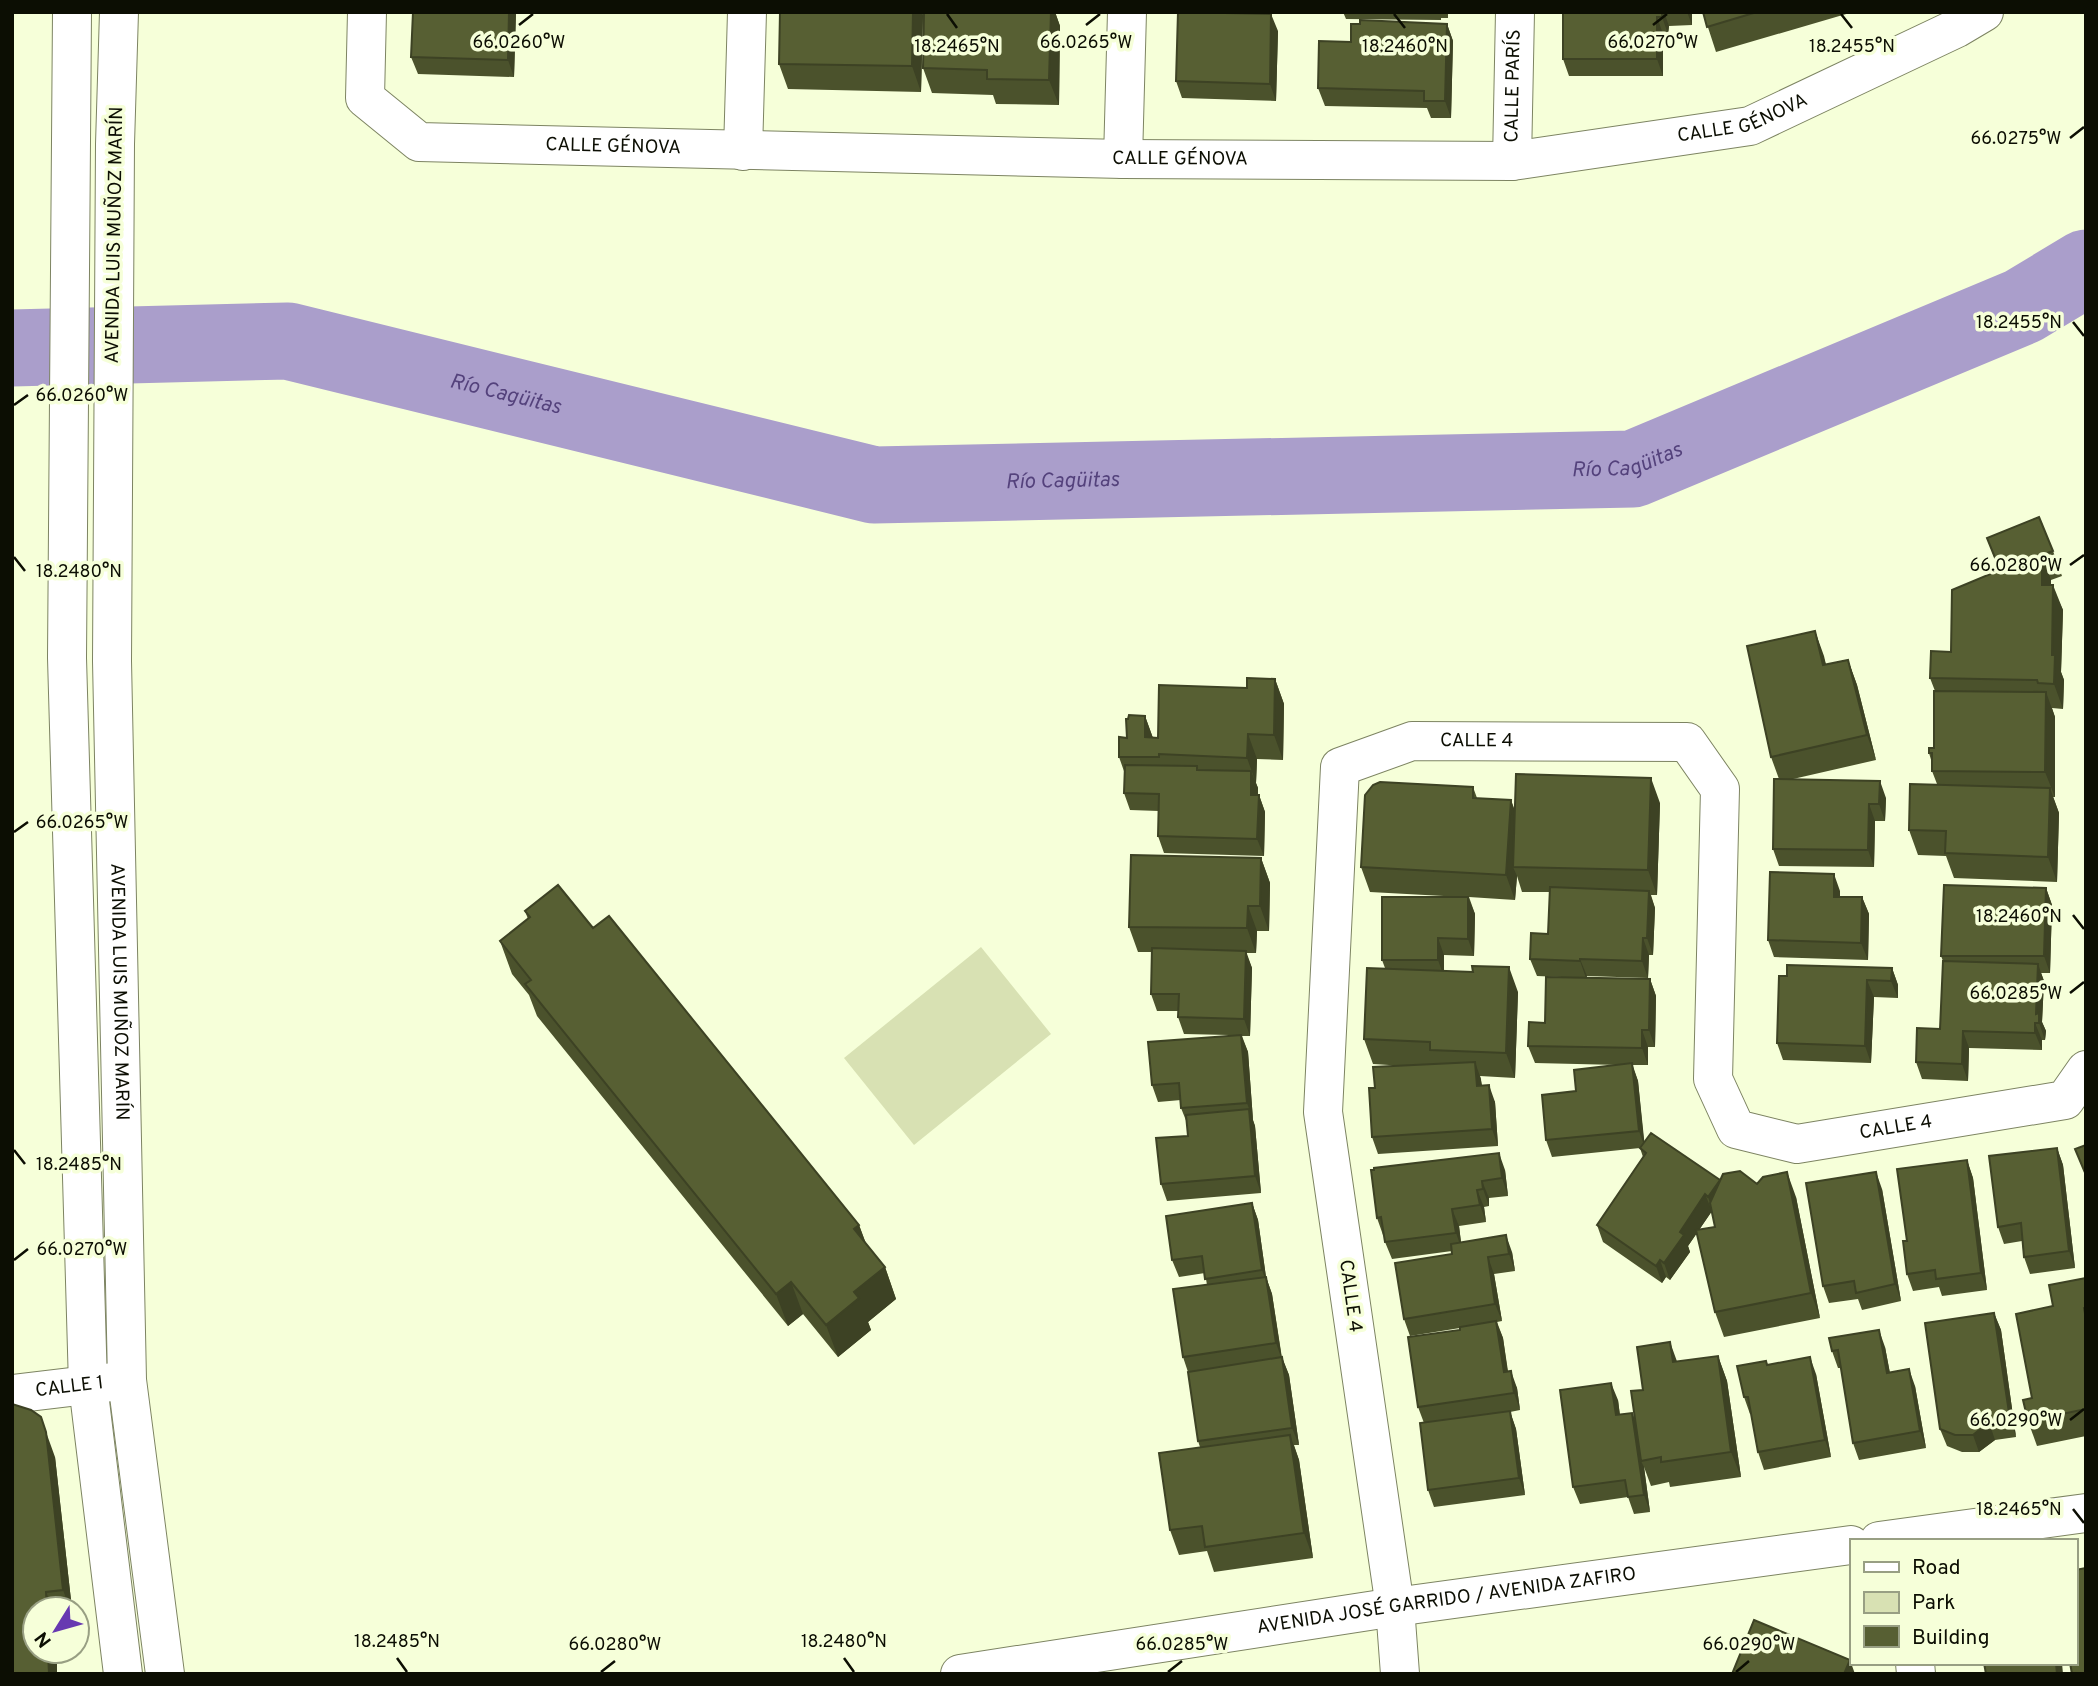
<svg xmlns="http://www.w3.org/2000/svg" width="2098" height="1686" font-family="Overpass,sans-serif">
	<rect width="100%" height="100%" fill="#f6ffd9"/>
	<!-- green -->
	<path fill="#d8e1b3" d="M981 947 1051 1034 914 1145 844 1058Z"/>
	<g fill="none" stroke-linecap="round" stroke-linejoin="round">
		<!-- river -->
		<path stroke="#aa9ecb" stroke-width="77" id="s1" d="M12 348 288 341 874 485 1633 469 2023 306 2086 268"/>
		<!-- minor casing -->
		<g stroke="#7d8462" stroke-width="40">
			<g id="minor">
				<path id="s2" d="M367 12 365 98 419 142 1123 159 1512 161 1750 126 1957 28 1984 12"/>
				<path d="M743 151 747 12"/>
				<path d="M1123 159 1127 12"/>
				<path id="s3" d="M1512 161 1515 12"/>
				<path id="s4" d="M12 1394 121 1381"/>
				<path d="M1879 1541 2086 1513"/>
				<path d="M1915 1663 1916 1674"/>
				<path id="s5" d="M960 1674 1395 1607 1851 1545"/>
				<path id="s6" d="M1400 1674 1395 1607 1323 1112 1340 767 1412 741 1687 742 1720 789 1713 1079 1736 1129 1797 1144 2065 1100 2086 1070"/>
			</g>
		</g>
		<!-- major casing -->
		<g stroke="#7d8462" stroke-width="40">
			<g id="major">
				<path d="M72 12 67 658 88 1385 123 1674"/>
				<path id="s7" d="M119 12 115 144 112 661 127 1380 165 1674"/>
			</g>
		</g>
		<!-- minor -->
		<use href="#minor" stroke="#fff" stroke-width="38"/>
		<!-- major -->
		<use href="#major" stroke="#fff" stroke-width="38"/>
	</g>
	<!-- wall -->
	<path fill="#4b522c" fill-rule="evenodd" d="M516 12 514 77 418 74 411 57Z
		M780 12H922L923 15 921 92 788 89 779 64Z
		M924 12H1055L1060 26 1059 105 996 104 993 95 932 93 923 68Z
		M1343 12H1448V18H1441V20L1346 19Z
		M1563 12H1692V25L1669 26 1668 34H1663V76H1569L1563 59Z
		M1703 12H1853L1716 52Z
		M1447 24 1453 41 1451 118H1431L1427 108 1325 106 1318 88 1351 42Z
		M1278 31 1276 101 1182 98 1176 81Z
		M1987 538 2053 551 2062 576 2051 580V585L2063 610 2061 672 2064 680 2063 709 2052 708 2055 717V797H2053L2059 813 2057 882 1954 878 1946 856 1918 855 1909 830 1937 784 1932 771V763L1929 753 1934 748 1935 691 1930 678 1951 652 1999 570Z
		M1815 631 1826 665 1848 660 1857 685 1876 760 1793 779 1886 798 1885 821H1875L1874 867 1779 866 1773 849 1779 779 1771 757Z
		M1275 679 1284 704 1283 760 1257 759 1256 783 1258 788V795H1259L1265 812 1264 856 1164 853 1158 836 1159 811 1130 810 1124 793 1125 774 1119 757 1127 738 1128 719 1145 716 1153 738H1158L1247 688Z
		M1473 787 1477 798 1511 800 1515 812 1660 803 1657 895H1651L1655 908 1653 955H1649L1648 978 1587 976 1586 978 1537 976 1530 959 1548 934 1550 892H1522L1517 876 1515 900 1469 897 1475 914 1474 956 1444 955V971L1518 992 1515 1078 1480 1076 1482 1085 1495 1102 1498 1146 1378 1154 1372 1137 1375 1088 1405 1066 1373 1064 1364 1039 1385 968 1382 960 1462 897 1370 892 1361 867Z
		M1261 858 1270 883 1269 931H1257L1256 953H1246L1252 968 1250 1036H1242L1248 1052 1253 1120 1255 1126 1261 1193 1167 1201 1161 1184 1188 1136 1187 1123 1181 1108V1100L1158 1102 1152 1085 1229 1035 1184 1034 1178 1017V1011H1157L1151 994 1152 952H1138L1129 927Z
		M2046 888 2052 905 2050 973H2041L2044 981 2042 1022 2046 1031 2045 1040H2042V1050L1969 1048 1968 1081 1922 1079 1916 1062 1940 1029 1943 961 1941 956Z
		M1840 891V897H1862L1869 914 1868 960 1774 957 1768 940Z
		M525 911 593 928 859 1225 866 1244 885 1267 896 1299 868 1322 871 1330 838 1357 803 1314 788 1326 537 1016 529 995 512 974 500 941 528 919Z
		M1892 968 1898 985V998L1874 997 1871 1063 1783 1060 1777 1043 1779 976Z
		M1650 979 1656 996 1655 1047H1648V1065H1632L1638 1081 1644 1143 1720 1180 1757 1184 1796 1197 1820 1318 1724 1337 1715 1312 1697 1233 1688 1246 1690 1252 1670 1280 1666 1277 1662 1283 1603 1242 1597 1225 1643 1157 1640 1148 1552 1157 1546 1140 1576 1091 1619 1065 1535 1063 1528 1046 1545 1023ZM1712 1211 1715 1227 1699 1230Z
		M2057 1148 2063 1165 2075 1268 2030 1274 2024 1257 2022 1241 2004 1244 1998 1227Z
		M1967 1160 1973 1178 1987 1290 1942 1296 1939 1287 1913 1291 1907 1274V1241Z
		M1505 1170 1508 1196 1489 1198V1206L1484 1207 1486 1222 1459 1226 1461 1243 1512 1252 1515 1271 1494 1274 1502 1321 1497 1322 1503 1338 1508 1371 1517 1388 1520 1410 1510 1412 1516 1429 1525 1495 1434 1507 1428 1490 1424 1423 1418 1407 1460 1330V1328L1410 1336 1404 1319 1452 1254V1251L1392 1259 1385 1242 1384 1235H1383L1377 1218Z
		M1882 1189 1901 1301 1862 1310 1858 1299 1829 1303 1823 1286Z
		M1252 1203 1258 1220 1266 1277 1272 1294 1282 1358 1289 1375 1299 1445H1294L1299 1460 1313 1558 1214 1572 1207 1551 1179 1555 1170 1530 1200 1447 1198 1441 1188 1372 1183 1357 1207 1285 1205 1273 1179 1277 1172 1260Z
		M2086 1278V1436L2037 1446 2028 1421 2053 1306Z
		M1994 1313 2001 1330 2016 1437 1995 1440 1979 1452H1962L1947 1446 1940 1429Z
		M1829 1338 1885 1347 1890 1373 1915 1386 1926 1448 1859 1460 1853 1443 1841 1368H1838L1832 1351Z
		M1718 1356 1727 1381 1741 1477 1670 1487 1669 1482 1651 1486 1644 1467 1650 1512 1634 1514 1628 1497 1580 1504 1573 1487 1618 1400 1620 1415 1632 1413 1636 1423 1643 1390 1677 1362Z
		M1768 1365 1816 1374 1831 1457 1764 1470 1758 1452 1751 1414H1750L1744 1397Z
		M55 1457 72 1609H35V1651H57V1674H12Z"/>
	<!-- shaded-wall -->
	<path fill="#3d4224" d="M509 12H516L514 77 508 60Z
		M913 12H922L923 15 921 92 912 66Z
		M1051 12H1055L1060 26 1059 105 1049 80Z
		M1662 12H1664L1669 26 1668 34 1662 17Z
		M1687 12H1692V25Z
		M1271 14 1278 31 1276 101 1270 84Z
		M1657 17 1663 34V76L1657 59Z
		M1447 24 1453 41 1451 118 1445 101Z
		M2042 555 2051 580V610L2042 585Z
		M2053 585 2063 610 2061 672 2064 680 2063 709 2054 684 2052 655Z
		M1815 631 1824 656 1832 690 1823 665Z
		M1848 660 1857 685 1876 760 1867 735Z
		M1275 679 1284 704 1283 760 1274 735Z
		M2046 692 2055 717V797L2045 772Z
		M1145 716 1154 741 1145 737Z
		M1248 734 1257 759 1256 783 1247 758Z
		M1251 771 1258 788 1257 812 1251 795Z
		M1651 778 1660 803 1657 895 1648 870Z
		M1880 781 1886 798 1885 821 1879 804Z
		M2050 788 2059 813 2057 882 2048 857Z
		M1259 795 1265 812 1264 856 1257 839Z
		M1511 800 1520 825 1513 867 1517 876 1515 900 1506 875Z
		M1869 804 1875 821 1874 867 1868 850Z
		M1261 858 1270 883 1269 931 1260 906Z
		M1834 874 1840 891V914L1834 897Z
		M2046 888 2052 905 2050 973 2044 956Z
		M1649 891 1655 908 1653 955 1647 938Z
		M1468 897 1475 914 1474 956 1468 939Z
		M1862 897 1869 914 1868 960 1861 943Z
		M1248 906 1257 931 1256 953 1247 928Z
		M1438 938 1444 955V977L1438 960Z
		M1643 938 1649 955 1648 978 1642 961Z
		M1246 951 1252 968 1250 1036 1244 1019Z
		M1580 959 1587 976 1586 978 1580 961Z
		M2038 964 2044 981 2042 1022 2046 1031 2045 1040 2036 1014Z
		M1509 967 1518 992 1515 1078 1506 1053Z
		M1892 968 1898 985V998L1891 981Z
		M1650 979 1656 996 1655 1047 1649 1030Z
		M1867 980 1874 997 1871 1063 1865 1046Z
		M2035 1023 2042 1040V1050L2035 1033Z
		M1642 1030 1648 1047V1065L1642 1048Z
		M1963 1031 1969 1048 1968 1081 1962 1064Z
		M1241 1035 1248 1052 1253 1120 1247 1103Z
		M1475 1062 1481 1079 1483 1103 1477 1086Z
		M1632 1063 1638 1081 1645 1148 1639 1131Z
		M1489 1085 1495 1102 1498 1146 1492 1129Z
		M1249 1109 1255 1126 1261 1193 1255 1176Z
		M2057 1148 2063 1165 2075 1268 2069 1251Z
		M1499 1153 1505 1170 1508 1196 1502 1178Z
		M1967 1160 1973 1178 1987 1290 1981 1273Z
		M1787 1172 1796 1197 1820 1318 1811 1293Z
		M1876 1172 1882 1189 1901 1301 1895 1284Z
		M1720 1180 1726 1197 1714 1214 1708 1197Z
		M1482 1181 1489 1198V1206L1483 1189Z
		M1477 1190 1484 1207 1486 1222 1480 1205Z
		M1705 1194 1712 1211 1688 1246 1690 1252 1670 1280 1664 1263 1680 1232Z
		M1252 1203 1258 1220 1266 1277 1272 1294 1282 1360 1276 1343 1268 1287 1262 1270Z
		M1452 1209 1459 1226 1462 1250 1456 1233Z
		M859 1225 871 1257 854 1229Z
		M1506 1235 1512 1252 1515 1271 1509 1254Z
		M1488 1257 1494 1274 1502 1321 1495 1304Z
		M1660 1260 1666 1277 1662 1283 1656 1266Z
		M885 1267 896 1299 868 1322 871 1330 838 1357 826 1325 854 1292Z
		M791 1282 803 1314 788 1326 776 1294Z
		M1994 1313 2001 1330 2016 1437 2010 1419Z
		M1496 1321 1503 1338 1510 1389 1504 1372Z
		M1879 1330 1885 1347 1893 1390 1887 1373Z
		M1670 1342 1679 1367 1673 1362Z
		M1718 1356 1727 1381 1741 1477 1731 1452Z
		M1282 1357 1289 1375 1299 1445 1292 1428Z
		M1810 1357 1816 1374 1831 1457 1825 1440Z
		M1909 1369 1915 1386 1926 1448 1920 1431Z
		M1511 1371 1517 1388 1520 1410 1514 1393Z
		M1611 1383 1618 1400 1622 1433 1616 1415Z
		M1510 1411 1516 1429 1525 1495 1519 1478Z
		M1632 1413 1639 1431 1641 1461 1644 1467 1650 1512 1644 1495Z
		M1989 1422 1995 1440 1979 1452 1973 1435Z
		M46 1432 55 1457 72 1609H70L63 1590Z
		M1290 1435 1299 1460 1313 1558 1304 1533Z
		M46 1592 52 1609H47Z
		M48 1651H57V1674H49Z
		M1850 1660 1855 1674H1844Z
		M2056 1663H2062L2063 1674H2057Z"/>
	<!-- building -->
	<path fill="#575f33" stroke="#3d4224" stroke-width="2" d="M413 12H509L508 60 411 57Z
		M780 12H913L912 66 779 64Z
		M924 12H1051L1049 80 987 79V70L923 68Z
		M1178 12 1271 14 1270 84 1176 81Z
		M1563 12H1662V17H1657V59H1563Z
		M1703 12H1757L1707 27Z
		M1360 20 1447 24 1445 101H1424V91L1318 88 1319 41 1351 42V24H1360Z
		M2039 517 2053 551 2042 555V585H2053L2052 655H2055L2054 684 2038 683 2037 680 1930 678 1931 651 1951 652 1952 590 2000 570 1987 538Z
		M1815 631 1823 665 1848 660 1867 735 1771 757 1747 646Z
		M1247 678 1275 679 1274 735 1248 734 1247 758 1159 754V757H1119V737L1127 738 1126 719H1128L1129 715 1145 716V737L1158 738 1159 685 1247 688Z
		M1934 691 2046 692 2045 772 1932 771V753H1929V748H1934Z
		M1125 765 1197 766V770L1251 771V795H1259L1257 839 1158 836 1159 794 1124 793Z
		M1516 774 1651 778 1648 870 1513 867Z
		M1774 779 1880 781 1879 804H1869L1868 850 1773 849Z
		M1380 782 1473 787V798L1511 800 1506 875 1361 867 1365 795 1373 785Z
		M1910 784 2050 788 2048 857 1945 853 1946 831 1909 830Z
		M1131 855 1261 858 1260 906H1248L1247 928 1129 927Z
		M1770 872 1834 874V897H1862L1861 943 1768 940Z
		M558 885 593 928 609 916 859 1225 854 1229 885 1267 854 1292 859 1298 826 1325 791 1282 776 1294 525 984 531 980 500 941 530 917 525 911Z
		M1944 885 2046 888 2044 956H1941Z
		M1550 887 1649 891 1647 938H1643L1642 961 1580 959V961L1530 959 1531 933 1548 934Z
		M1382 897H1468V939L1438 938V960H1382Z
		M1152 948 1246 951 1244 1019 1178 1017 1179 994H1151Z
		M1943 961 2038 964 2036 1014 2039 1013V1023H2035V1033L1963 1031 1962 1064 1916 1062 1917 1028 1940 1029Z
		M1787 965 1892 968 1891 981 1867 980 1865 1046 1777 1043 1779 976H1787Z
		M1472 966 1509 967 1506 1053 1430 1050V1042L1364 1039 1367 968 1473 972Z
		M1546 977 1650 979 1649 1030H1642V1048L1528 1046 1529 1022 1545 1023Z
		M1241 1035 1247 1103 1181 1108 1179 1083 1152 1085 1148 1042Z
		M1475 1062 1477 1086 1489 1085 1492 1129 1372 1137 1369 1088H1375L1373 1067Z
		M1632 1063 1639 1131 1546 1140 1542 1095 1576 1091 1574 1070Z
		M1249 1109 1255 1176 1161 1184 1156 1138 1188 1136 1186 1115Z
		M1651 1133 1720 1180 1708 1197 1705 1194 1680 1232 1684 1235 1664 1263 1660 1260 1656 1266 1597 1225 1646 1153 1640 1148Z
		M2086 1145V1175L2075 1149Z
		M2057 1148 2069 1251 2024 1257 2021 1223 1998 1227 1989 1156Z
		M1499 1153 1502 1178 1482 1181 1483 1189 1477 1190 1480 1205 1452 1209 1456 1233 1385 1242 1381 1217 1377 1218 1371 1170H1374V1168Z
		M1967 1160 1981 1273 1936 1279 1935 1270 1907 1274 1903 1241H1907L1897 1169Z
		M1740 1171 1757 1184 1763 1177 1787 1172 1811 1293 1715 1312 1696 1230 1715 1227 1710 1203 1723 1174Z
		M1876 1172 1895 1284 1856 1293 1854 1281 1823 1286 1806 1183Z
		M1252 1203 1262 1270 1205 1279 1202 1256 1172 1260 1166 1216Z
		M1506 1235 1509 1254 1488 1257 1495 1304 1404 1319 1395 1263 1452 1254 1451 1244Z
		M1266 1277 1276 1343 1183 1357 1173 1289Z
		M2086 1278V1307L2084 1308 2086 1319V1409L2028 1421 2023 1400 2032 1398 2016 1314 2053 1306 2049 1285Z
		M1994 1313 2010 1419 1989 1422 1973 1435H1955L1940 1429 1925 1323Z
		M1496 1321 1504 1372 1511 1371 1514 1393 1418 1407 1408 1337 1460 1330V1327Z
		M1879 1330 1887 1373 1909 1369 1920 1431 1853 1443 1838 1350 1832 1351 1829 1338Z
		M1670 1342 1673 1362 1718 1356 1731 1452 1661 1462V1457L1641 1461 1631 1391 1643 1390 1637 1347Z
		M1282 1357 1292 1428 1198 1441 1188 1372Z
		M1810 1357 1825 1440 1758 1452 1748 1397H1744L1737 1366 1766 1361 1767 1365Z
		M1611 1383 1616 1415 1632 1413 1644 1495 1628 1497 1625 1480 1573 1487 1560 1390Z
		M12 1404 31 1410 41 1417 46 1432 63 1590 46 1592 47 1609H35V1651H48L49 1674H12Z
		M1510 1411 1519 1478 1428 1490 1420 1423Z
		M1290 1435 1304 1533 1205 1547 1202 1526 1170 1530 1159 1453Z
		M2086 1568V1674H2072L2070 1663H2075V1570Z
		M1754 1620 1850 1660 1844 1674H1732Z
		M1984 1663H2056L2057 1674H1986Z"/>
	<!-- ticks -->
	<path fill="none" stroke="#0c0e03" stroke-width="2.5" d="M947 14 957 28M1394 14 1405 28M1841 14 1852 28M519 25 533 14M1086 25 1100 14M1653 25 1667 14M2070 138 2084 127M2073 322 2084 336M14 405 28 395M14 557 25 571M2070 565 2084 555M14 832 28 822M2073 915 2084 929M2070 993 2084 982M14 1150 25 1164M14 1260 28 1249M2070 1420 2084 1409M2073 1509 2084 1523M397 1658 407 1672M844 1658 854 1672M601 1672 615 1661M1168 1672 1182 1661M1736 1672 1749 1661"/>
	<g text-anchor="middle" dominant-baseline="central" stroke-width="7" stroke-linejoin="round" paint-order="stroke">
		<!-- street labels -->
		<g font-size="19" fill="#0c0e03" stroke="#f6ffd9">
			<text stroke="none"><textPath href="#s3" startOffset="75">CALLE PARÍS</textPath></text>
			<text stroke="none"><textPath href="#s2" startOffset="1484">CALLE GÉNOVA</textPath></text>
			<text stroke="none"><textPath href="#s2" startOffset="350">CALLE GÉNOVA</textPath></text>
			<text stroke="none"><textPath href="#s2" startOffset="917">CALLE GÉNOVA</textPath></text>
			<text transform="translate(115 235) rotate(-89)">AVENIDA LUIS MUÑOZ MARÍN</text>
			<text stroke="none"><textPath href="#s6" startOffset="1054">CALLE 4</textPath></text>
			<text stroke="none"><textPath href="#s7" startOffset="980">AVENIDA LUIS MUÑOZ MARÍN</textPath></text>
			<text stroke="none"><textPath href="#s6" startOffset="1830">CALLE 4</textPath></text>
			<text transform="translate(1350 1296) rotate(82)">CALLE 4</text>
			<text stroke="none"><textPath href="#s4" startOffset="58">CALLE 1</textPath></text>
			<text stroke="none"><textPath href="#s5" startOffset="492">AVENIDA JOSÉ GARRIDO / AVENIDA ZAFIRO</textPath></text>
		</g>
		<!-- water labels -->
		<g font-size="21" font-style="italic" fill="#54427c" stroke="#f6ffd9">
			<text stroke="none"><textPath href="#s1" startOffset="500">Río Cagüitas</textPath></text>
			<text stroke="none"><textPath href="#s1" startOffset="1634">Río Cagüitas</textPath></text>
			<text stroke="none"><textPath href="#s1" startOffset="1068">Río Cagüitas</textPath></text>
		</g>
	</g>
	<g font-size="18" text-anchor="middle" fill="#0c0e03" stroke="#f6ffd9" stroke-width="7" stroke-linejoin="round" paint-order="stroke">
		<text x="519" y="48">66.0260°W</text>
		<text x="1086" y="48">66.0265°W</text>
		<text x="1653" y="48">66.0270°W</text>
		<text x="957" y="52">18.2465°N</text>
		<text x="1405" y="52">18.2460°N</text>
		<text x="1852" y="52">18.2455°N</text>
		<text x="2016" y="144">66.0275°W</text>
		<text x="2019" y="328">18.2455°N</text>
		<text x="82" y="401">66.0260°W</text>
		<text x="2016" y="571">66.0280°W</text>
		<text x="79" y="577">18.2480°N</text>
		<text x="82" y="828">66.0265°W</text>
		<text x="2019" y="922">18.2460°N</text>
		<text x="2016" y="999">66.0285°W</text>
		<text x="79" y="1170">18.2485°N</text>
		<text x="82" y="1255">66.0270°W</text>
		<text x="2016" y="1426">66.0290°W</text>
		<text x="2019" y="1515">18.2465°N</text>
		<text x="397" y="1647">18.2485°N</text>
		<text x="844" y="1647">18.2480°N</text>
		<text x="615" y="1650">66.0280°W</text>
		<text x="1182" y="1650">66.0285°W</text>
		<text x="1749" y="1650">66.0290°W</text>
	</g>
	<!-- border -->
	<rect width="2098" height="1686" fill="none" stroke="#0c0e03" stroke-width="28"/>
	<!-- legend -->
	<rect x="1850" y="1539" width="228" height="126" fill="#f6ffd9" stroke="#989f83" stroke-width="2"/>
	<rect x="1864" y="1562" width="35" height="10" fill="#ffffff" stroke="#989f83" stroke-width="2"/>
	<text x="1912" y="1574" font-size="21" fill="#0c0e03">Road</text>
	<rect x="1864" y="1592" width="35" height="21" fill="#d8e1b3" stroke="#989f83" stroke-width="2"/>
	<text x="1912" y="1609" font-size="21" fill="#0c0e03">Park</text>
	<rect x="1864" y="1626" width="35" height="21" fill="#575f33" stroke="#989f83" stroke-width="2"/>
	<text x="1912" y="1644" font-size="21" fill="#0c0e03">Building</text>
	<!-- north arrow -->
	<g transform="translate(56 1630) rotate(233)"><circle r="33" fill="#f6ffd9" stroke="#989f83" stroke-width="2"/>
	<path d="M0-5L12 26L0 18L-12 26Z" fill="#6739b1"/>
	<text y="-10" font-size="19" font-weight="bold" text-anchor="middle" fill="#0c0e03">N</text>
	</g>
</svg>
